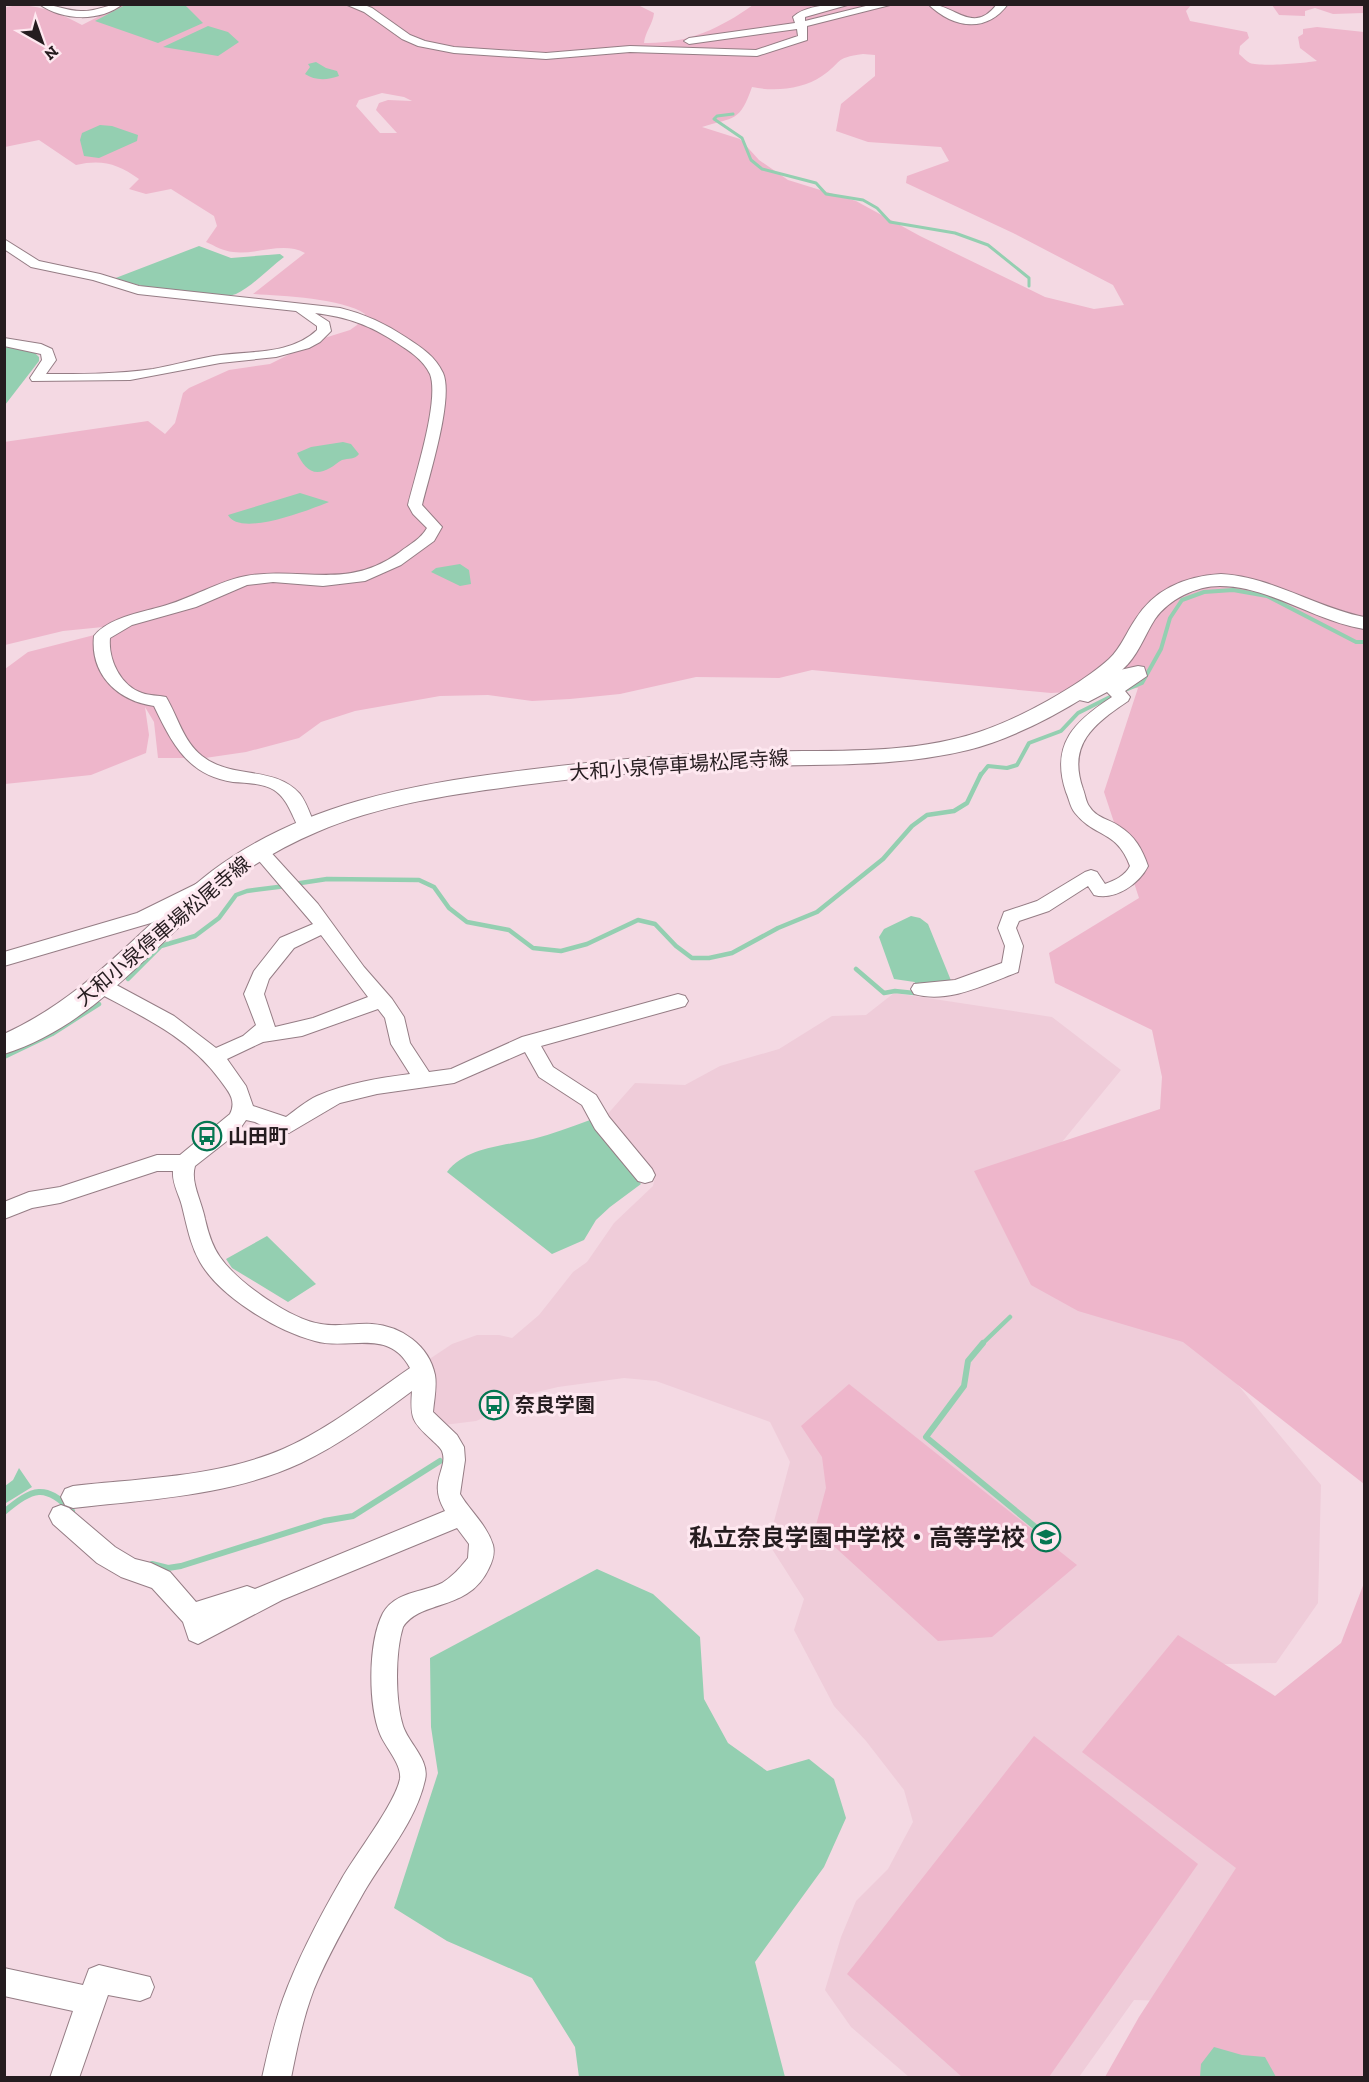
<svg xmlns="http://www.w3.org/2000/svg" width="1369" height="2082" font-family="'Zilla Slab','Noto Sans JP',serif">
	<rect width="100%" height="100%" fill="#f4d9e3"/>
	<!-- built -->
	<path fill="#efccd9" d="M894 993 1052 1017 1121 1070 1017 1197 1180 1315 1321 1485 1318 1603 1276 1663 1188 1665 1297 1894 1172 2001 1134 2000 1079 2077H909L851 2027 825 1990 841 1937 856 1901 888 1869 913 1822 904 1790 866 1741 834 1706 794 1630 804 1599 772 1549 773 1525 790 1462 770 1422 656 1381 624 1378 558 1387 516 1397 495 1413 476 1421 444 1425 433 1415 430 1400 425 1362 452 1344 477 1335H499L512 1338 539 1315 573 1272 587 1262 614 1223 653 1186 655 1177 605 1117 635 1083 685 1085 720 1066 779 1049 832 1016 866 1015Z"/>
	<!-- green -->
	<path fill="#eeb6cb" fill-rule="evenodd" d="M123 4 676 5 640 6 654 13C653 24 645 32 644 43 687 44 719 29 753 5L1192 4 1186 11 1190 21 1247 32 1249 38 1240 46 1239 54C1243 57 1246 61 1250 63 1260 67 1305 63 1317 61L1300 48 1298 37 1303 34V29L1317 27 1364 32V1484L1183 1342 1078 1311 1031 1285 974 1171 1160 1109 1162 1077 1152 1030 1055 983 1049 953 1139 898 1104 792 1138 688 1051 693 812 670 779 678 696 677 620 694 570 699 532 701 488 695 440 696 355 711 321 722 299 738 246 752 205 758H158L154 722 145 707 149 735 146 753 91 775 5 784V669L28 652 106 632 103 627 63 631 5 645 4 442 148 421 165 434 175 423 183 393 189 388 229 370 270 364 318 340 350 330 357 325 365 314C342 298 282 296 253 294L305 253C283 241 257 255 233 252 223 251 215 246 206 242L217 226 214 216 171 189 146 194 129 189 139 179C118 164 102 159 76 165L39 140 5 147 4 8C30 0 60 13 82 25ZM863 54 875 55V76L841 104 836 131 868 142 941 147 949 161 907 176 906 183 1013 233 1113 285 1124 305 1094 309 1045 297 920 236 856 201 788 180 759 160 740 139 702 127C734 117 740 122 752 87 775 92 803 89 822 76 843 62 833 58 863 54ZM382 93 404 97 412 101 388 100 379 103 376 110 397 133H380L356 106 359 100Z
		M1272 5H1364V13L1333 14 1315 8 1305 11V16L1279 15Z
		M849 1384 1077 1565 992 1637 938 1641 815 1529 826 1488 822 1457 801 1426Z
		M1364 1583V2077H1105L1139 2017 1236 1868 1082 1752 1178 1635 1275 1696 1341 1643Z
		M1034 1736 1198 1864 1049 2077H962L847 1974Z"/>
	<!-- water -->
	<path fill="#94cfb1" d="M184 4 203 23 158 43 95 21 125 5Z
		M208 26 228 32 239 42 218 56 163 47Z
		M316 62 326 68 337 71 339 76C328 80 315 81 305 74L310 67 308 64Z
		M100 125 112 126 138 135 137 141 99 158 84 156 80 140 82 133Z
		M199 246 231 258 280 254 284 257C269 268 253 286 236 294 215 303 137 285 113 279Z
		M5 347 33 351 39 357V361L5 405Z
		M343 442 351 444 359 454C354 460 349 458 342 460 338 462 334 466 330 468 313 478 304 468 297 453L311 447Z
		M300 493 329 502C311 509 240 538 228 515Z
		M460 564 469 570 471 584 460 586 431 572 436 568Z
		M911 916 920 918 928 924 952 983 935 985 894 979 879 937 884 929Z
		M590 1120 641 1184 610 1207 596 1220 584 1240 552 1254 447 1172C466 1147 504 1146 533 1139 552 1134 571 1127 590 1120Z
		M267 1236 316 1284 288 1302 232 1268 226 1259Z
		M19 1468 32 1487 6 1503 5 1486 13 1480Z
		M597 1569 653 1594 700 1637 704 1699 728 1743 767 1771 809 1759 834 1779 846 1818 824 1867 755 1962 785 2077H579L575 2047 532 1978 447 1941 394 1908 438 1773 431 1727 430 1658Z
		M1214 2047 1242 2055 1265 2057 1276 2077H1200L1201 2064Z"/>
	<g fill="none" stroke-linecap="round" stroke-linejoin="round">
		<!-- stream-far3 -->
		<path stroke="#94cfb1" stroke-width="3" d="M733 114 717 116 714 119 742 138 751 160 762 169 816 183 826 194 863 200 877 208 890 222 955 233 988 245 1029 278V286"/>
		<!-- stream-far2 -->
		<path stroke="#94cfb1" stroke-width="4" d="M1123 691 1142 683 1161 649 1170 618 1182 600 1204 592 1233 590 1267 596 1356 642H1364
			M980 776 988 766 1007 768 1017 765 1029 743 1061 731 1078 713 1116 694"/>
		<!-- stream-far1 -->
		<path stroke="#94cfb1" stroke-width="4.5" d="M294 884 327 879 419 880 434 887 449 908 467 922 509 930 533 948 561 951 587 944 638 920 655 924 676 946 692 958H709L732 953 778 928 817 912 883 859 912 826 927 815 954 811 967 803 981 774
			M856 969 884 993 895 991 914 993 917 983
			M128 979 161 946 195 936 219 918 236 895 247 891 286 886
			M4 1057 52 1034 99 1004
			M982 1344 1010 1317"/>
		<!-- stream -->
		<path stroke="#94cfb1" stroke-width="6" d="M983 1343 968 1361 964 1386 926 1437 1050 1539
			M4 1512C33 1488 45 1483 72 1511
			M152 1564 168 1568 181 1566 324 1521 353 1516 440 1461"/>
		<!-- minor casing -->
		<g stroke="#957d85" stroke-width="2">
			<path id="minor" d="M39 4C54 4 66 11 81 11 96 12 107 4 123 4 100 22 63 21 39 4Z
				M345 4H362L372 8 410 35 425 41 454 47 546 53 630 46 756 50 798 36 797 29 689 44 684 41 689 38 795 23 793 17C805 5 834 4 851 4L805 17V21L874 4H894L807 26V40L757 56 630 52 546 59 454 53 418 46 402 39 364 12Z
				M928 4C955 4 973 36 997 4H1008C986 34 953 28 928 4Z
				M4 239 39 261 100 274 139 286 340 308C365 314 386 324 407 338 422 348 435 356 443 373 454 398 429 476 422 505L442 527 434 541 401 565 365 581 323 586 273 582 247 585 196 607 132 625 110 638C108 660 121 686 142 693 150 696 158 695 166 697 178 717 183 741 202 756 232 780 274 765 300 794 307 803 311 817 316 828L313 832H301C292 817 289 800 274 790 263 783 245 783 233 782 187 775 172 743 154 706 118 701 90 675 94 636 108 618 139 613 160 607 188 600 221 580 246 576 305 566 346 591 400 552 410 544 421 539 427 528L413 514 408 505C415 476 440 400 430 374 423 359 409 351 397 343 370 325 347 317 315 313L329 322 331 331 320 342 309 348 276 357 220 363 130 380 32 381 30 378 42 360 41 354 4 346V338L41 344 52 349 56 360 46 374C82 374 118 374 153 369 176 365 198 358 221 355 253 351 292 354 317 330V326L296 311 138 294 93 280 31 267 4 249Z
				M1138 666 1144 667 1147 676 1125 691 1130 697 1128 701C1094 724 1067 744 1083 789 1085 794 1086 802 1089 806 1096 818 1109 819 1119 826 1135 836 1142 849 1148 866 1139 884 1115 901 1094 895L1088 886 1049 911 1019 921 1016 928 1023 946 1018 972C986 984 949 1004 914 994L911 989 914 984 955 980 1002 963 1005 946 998 928 1004 912 1037 901 1085 872 1091 870 1097 872 1105 884C1115 880 1125 876 1130 866 1117 830 1095 838 1075 813 1070 807 1069 798 1066 792 1050 744 1075 721 1112 697L1107 692 1088 702 1066 697 1064 693 1072 688 1086 691 1120 670Z
				M260 845 266 847 318 904 364 967 392 999 404 1017 410 1043 429 1072 451 1069 522 1037 678 994 685 996 688 1001 685 1006 541 1046 553 1067 596 1095 609 1117 652 1169 655 1175 652 1181 645 1183 638 1181 595 1129 582 1105 539 1077 525 1052 454 1083 377 1094 340 1103 289 1133 275 1132 255 1122 246 1120 237 1133 195 1166C190 1182 202 1202 205 1219 208 1232 212 1246 220 1257 237 1282 291 1320 321 1324 338 1327 355 1323 372 1324 401 1326 429 1345 435 1375 437 1387 434 1400 433 1412L457 1435 464 1447 465 1460 460 1494C470 1511 487 1525 493 1545 495 1553 493 1560 489 1568 469 1612 421 1599 403 1627 395 1652 395 1701 403 1726 409 1744 430 1760 425 1780 416 1821 385 1856 364 1892 347 1922 327 1957 314 1989 303 2018 297 2048 291 2078H262C268 2051 274 2024 283 1999 298 1958 319 1918 341 1880 355 1855 395 1804 400 1779 402 1764 385 1747 380 1734 368 1704 368 1642 383 1613 396 1591 422 1593 442 1583 452 1577 461 1567 468 1558L469 1544 457 1528 282 1600 198 1644 189 1640 183 1622 152 1588 121 1577 97 1563 53 1524 49 1516 53 1508 61 1505 69 1508 115 1547 135 1559 151 1563 170 1572 196 1602 247 1586 255 1589 445 1511C427 1481 449 1469 442 1451 440 1447 435 1443 432 1440 412 1422 410 1418 412 1391 377 1417 341 1444 301 1463 230 1496 150 1499 73 1508L65 1505 61 1497 65 1489 73 1486C143 1478 218 1477 283 1449 329 1429 369 1396 410 1368 388 1327 349 1351 315 1341 277 1331 220 1297 200 1262 190 1244 187 1226 182 1206 179 1194 172 1184 173 1171H157L60 1203 32 1208 4 1219V1202L29 1192 60 1187 157 1155H180L230 1114C237 1100 228 1091 220 1080 189 1037 141 1016 95 991L92 986 95 981 102 979 109 981 174 1016 216 1048 243 1036 256 1025 244 994 254 971 280 938 313 924 254 855 251 851 254 847ZM321 935 368 997 313 1018 275 1027 264 994 269 979 294 948ZM378 1009 385 1018 391 1044 410 1074C379 1078 346 1083 317 1096 306 1101 296 1110 286 1117L253 1106 246 1086 227 1059 263 1042 302 1036Z
				M198 883 204 885 207 889 204 893 151 923 4 966V952L137 913Z
				M99 1965 150 1977 154 1987 150 1997 140 2001 108 1995 79 2078H50L73 2011 4 1996V1968L83 1985 89 1969Z"/>
		</g>
		<!-- major casing -->
		<g stroke="#957d85" stroke-width="2">
			<path id="major" d="M1221 574C1273 577 1314 607 1364 617V629C1314 621 1269 586 1220 586 1196 586 1169 599 1155 619 1144 636 1138 656 1122 670 1084 702 1017 738 968 750 899 767 828 764 757 766 679 768 601 775 523 785 453 794 382 804 317 832 277 849 241 871 208 900 145 956 88 1028 4 1054V1034C93 993 138 928 212 871 256 838 306 816 358 801 413 785 469 777 526 770 598 761 670 754 742 752 820 749 904 757 979 732 1017 720 1079 686 1109 659 1121 648 1126 633 1135 620 1154 589 1186 576 1221 574Z"/>
		</g>
		<!-- minor -->
		<use href="#minor" fill="#fff" fill-rule="evenodd"/>
		<!-- major -->
		<use href="#major" fill="#fff" fill-rule="evenodd"/>
	</g>
	<!-- icons -->
	<defs>
		<g id="bus-ring" transform="scale(1.5)"><circle r="9.5" fill="#fee8f0" stroke="#047651" stroke-width="1.5"/><path d="M-5-6H5V4H4V6H2V4H-2V6H-4V4H-5ZM-3.5-4V0h7V-4ZM-3.5 1.2v1.5H-2V1.2ZM2 1.2v1.5H3.5V1.2Z" fill="#047651"/></g>
		<g id="school-ring" transform="scale(1.5)"><circle r="9.5" fill="#fee8f0" stroke="#047651" stroke-width="1.5"/><path d="M0-5L7-2L0 1L-7-2ZM-4 1L0 2.5L4 1V4Q0 6-4 4Z" fill="#047651"/></g>
	</defs>
	<g fill-rule="evenodd">
		<use href="#bus-ring" x="207" y="1136"/>
		<use href="#bus-ring" x="494" y="1405"/>
		<use href="#school-ring" x="1046" y="1537"/>
	</g>
	<g text-anchor="middle" dominant-baseline="central" stroke-width="6" stroke-linejoin="round" paint-order="stroke">
		<!-- street labels -->
		<g font-size="20" fill="#251c1f" stroke="#fee8f0">
			<text transform="translate(679 765) rotate(-4)">大和小泉停車場松尾寺線</text>
			<text transform="translate(163 931) rotate(-40)">大和小泉停車場松尾寺線</text>
		</g>
		<!-- poi labels -->
		<g font-size="20" font-weight="bold" fill="#251c1f" stroke="#fee8f0" text-anchor="start">
			<text x="228" y="1136">山田町</text>
			<text x="515" y="1405">奈良学園</text>
		</g>
		<!-- near-poi labels -->
		<g font-size="24" font-weight="bold" fill="#251c1f" stroke="#fee8f0" text-anchor="end">
			<text x="1025" y="1537">私立奈良学園中学校・高等学校</text>
		</g>
	</g>
	<!-- border -->
	<rect width="1369" height="2082" fill="none" stroke="#251c1f" stroke-width="12"/>
	<!-- north arrow -->
	<g transform="translate(42 42) rotate(140)" stroke="#fee8f0" stroke-width="4.5" paint-order="stroke">
	<path d="M0-4.5L10 22L0 15L-10 22Z" fill="#251c1f"/>
	<text y="-9" font-size="16" font-weight="bold" text-anchor="middle" fill="#251c1f">N</text>
	</g>
</svg>
